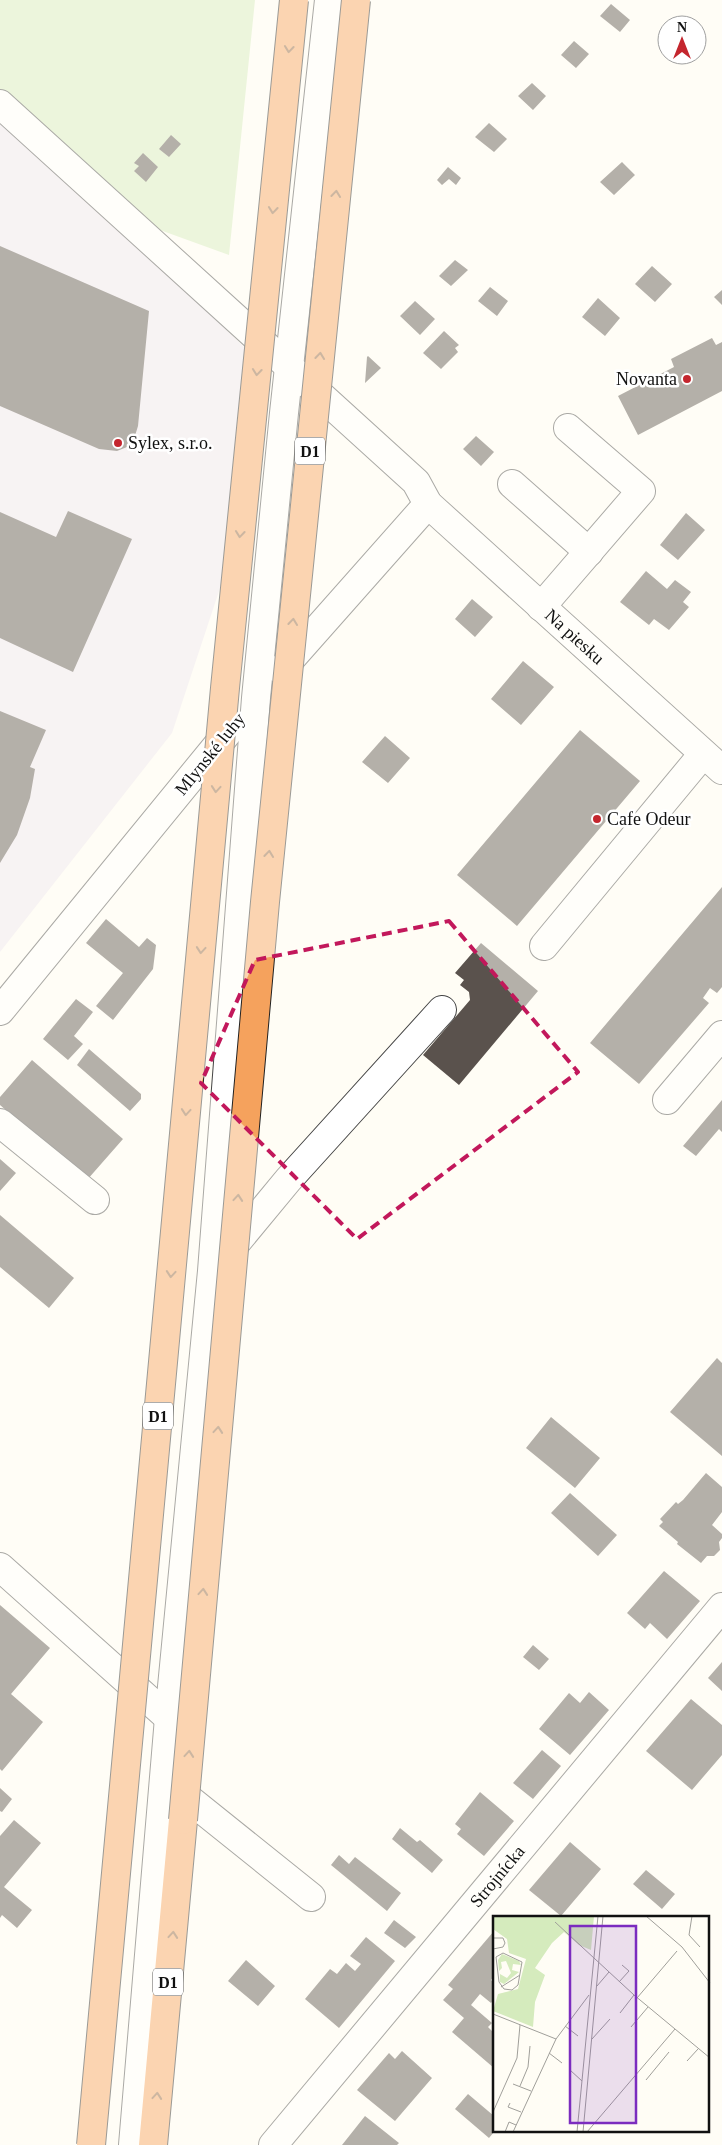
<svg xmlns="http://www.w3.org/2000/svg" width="722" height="2145" font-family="'Times New Roman',serif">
	<rect width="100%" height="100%" fill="#fffdf5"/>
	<!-- industrial -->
	<path fill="#eee6ef" d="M0 117 102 209 245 348 225 573 172 733 0 952Z"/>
	<!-- green -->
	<path fill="#d5ebbd" d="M0 0H255L229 255 102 209 0 117Z"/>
	<!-- building -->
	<path fill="#5a524d" d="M611 4 630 20 620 32 600 16Z
		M574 41 589 54 576 68 561 55Z
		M532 83 546 96 533 110 518 96Z
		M489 123 507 139 494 152 475 137Z
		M171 135 181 144 169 157 159 149Z
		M143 153 158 167 146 182 134 171 139 166 134 163Z
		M622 162 635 175 614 195 600 182Z
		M448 167 461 178 456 185 449 179 442 185 437 180Z
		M0 246 149 311 138 426 134 439 127 447 117 451 99 449 0 406Z
		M455 260 468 270 451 286 439 276Z
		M652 266 672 284 655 302 635 284Z
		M490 287 508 301 497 316 478 301Z
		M722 290V305L714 297Z
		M598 298 620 318 605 336 582 317Z
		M415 301 435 319 420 335 400 316Z
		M444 331 459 345 455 348 458 352 441 369 423 353Z
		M712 338 716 345 722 342V391L638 435 618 396 674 367 671 359Z
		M368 356 381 368 365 383 367 357Z
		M476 436 494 452 481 466 463 449Z
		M68 511 132 539 73 672 0 638V512L56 537Z
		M686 513 705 530 678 560 660 545Z
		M646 571 667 589 675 580 691 592 683 602 689 607 669 630 654 619 649 625 620 602Z
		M472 599 493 617 475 637 455 619Z
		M523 661 554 687 521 725 491 699Z
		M0 711 46 730 30 767 35 769 30 798 17 835 0 863Z
		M580 730 640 781 517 926 457 875Z
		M385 736 410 758 388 783 362 762Z
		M722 887V987L717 993 710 988 703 998 709 1003 639 1084 590 1043Z
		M106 919 139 947 147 938 156 945 153 969 113 1020 96 1006 123 973 86 943Z
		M481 943 538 991 459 1085 423 1055 470 1000 469 992 460 985 464 980 455 973Z
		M76 999 93 1012 74 1036 83 1044 68 1060 43 1039Z
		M89 1049 141 1094V1099L130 1111 77 1065Z
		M32 1060 123 1139 87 1180 0 1105V1097Z
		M722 1100V1132L719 1129 696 1156 683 1146Z
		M0 1159 16 1173 0 1191Z
		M0 1215 74 1278 49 1308 0 1267Z
		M717 1358 722 1363V1456L670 1412Z
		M551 1417 600 1458 575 1488 526 1448Z
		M706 1473 722 1487V1512L712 1525 722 1534V1538L719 1542 720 1550 714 1556H707L701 1563 677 1544 678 1542 659 1526 663 1522 660 1519 676 1502 678 1504 683 1500Z
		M570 1493 617 1535 598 1556 551 1513Z
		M664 1571 700 1601 667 1639 650 1623 645 1629 627 1613Z
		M0 1605 50 1648 11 1694 43 1722 2 1771 0 1769Z
		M533 1645 549 1659 539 1670 523 1657Z
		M722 1662V1691L708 1678Z
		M589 1692 609 1710 570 1755 539 1729 569 1693 580 1703Z
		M691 1699 722 1725V1755L692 1790 646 1751Z
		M542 1750 561 1766 533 1799 513 1783Z
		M0 1788 12 1799 2 1812 0 1811Z
		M480 1792 514 1821 484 1856 457 1834 461 1829 455 1824Z
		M14 1820 41 1843 4 1887 32 1910 17 1928 2 1915 0 1918V1836Z
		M400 1828 417 1842 420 1840 443 1860 432 1873 392 1839Z
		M570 1842 601 1869 561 1916 529 1890Z
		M339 1855 349 1864 355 1857 401 1893 387 1911 331 1865Z
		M646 1870 675 1894 662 1909 633 1884Z
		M394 1920 416 1937 405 1948 384 1933Z
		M494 1931V1976L491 1980 494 1983V1999L491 2003 480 1994 471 2005 492 2023 488 2027 494 2033V2068L452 2032 464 2018 443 2000 453 1989 448 1985Z
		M366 1937 395 1961 339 2028 305 1999 330 1969 337 1974 346 1963 355 1971 361 1964 350 1956Z
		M246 1960 275 1986 258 2006 228 1981Z
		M402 2051 432 2078 395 2121 357 2090 389 2053 395 2059Z
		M468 2094 494 2116V2132L489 2138 455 2109Z
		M365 2116 399 2143 397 2145H342Z"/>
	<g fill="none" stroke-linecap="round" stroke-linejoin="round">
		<!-- minor casing -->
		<g stroke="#444" stroke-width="30">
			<g id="minor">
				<path id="s1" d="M0 104 416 482 428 504 722 770"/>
				<path d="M512 484 589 552"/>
				<path d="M541 607 641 491 568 428"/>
				<path d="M281 670 428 504"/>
				<path d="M544 946 703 754"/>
				<path d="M0 1011 229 731"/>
				<path d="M667 1100 722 1035"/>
				<path d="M0 1123 95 1200"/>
				<path d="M226 1255 288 1180 442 1010"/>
				<path d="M0 1567 169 1718"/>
				<path d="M169 1783 311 1897"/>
				<path d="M133 2145 169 1718 212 1271 256 698 284 413 329 0"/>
				<path id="s2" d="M273 2145 722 1607"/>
			</g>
		</g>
		<!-- highway casing -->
		<g stroke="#222" stroke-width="30">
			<path id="highway" d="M153 2145 183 1820"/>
		</g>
		<!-- minor -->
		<use href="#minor" stroke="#fff" stroke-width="28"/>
		<!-- highway -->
		<use href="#highway" stroke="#f5a25d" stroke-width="28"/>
		<!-- highway-bridge casing -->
		<g stroke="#222" stroke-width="30" stroke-linecap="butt">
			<path id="highway-bridge" d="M183 1820 265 902 356 0
				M91 2145 225 688 294 0"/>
		</g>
		<!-- highway-bridge -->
		<use href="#highway-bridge" stroke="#f5a25d" stroke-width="28"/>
	</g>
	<!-- one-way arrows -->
	<defs><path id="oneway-chevron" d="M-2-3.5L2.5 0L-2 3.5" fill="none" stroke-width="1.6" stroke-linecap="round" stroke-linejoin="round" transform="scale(1.25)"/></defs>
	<g stroke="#8e613b">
		<use href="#oneway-chevron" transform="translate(289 49) rotate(96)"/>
		<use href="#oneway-chevron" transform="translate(336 194) rotate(-84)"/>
		<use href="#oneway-chevron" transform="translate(273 210) rotate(96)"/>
		<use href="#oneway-chevron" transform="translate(320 356) rotate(-84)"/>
		<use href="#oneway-chevron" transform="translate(257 372) rotate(96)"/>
		<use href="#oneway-chevron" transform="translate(240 534) rotate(96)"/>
		<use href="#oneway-chevron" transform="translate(293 622) rotate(-84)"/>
		<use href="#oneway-chevron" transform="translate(216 789) rotate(95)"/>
		<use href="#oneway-chevron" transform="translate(269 854) rotate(-84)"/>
		<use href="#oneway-chevron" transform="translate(201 950) rotate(95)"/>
		<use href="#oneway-chevron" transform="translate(186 1112) rotate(95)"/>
		<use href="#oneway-chevron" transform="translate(238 1198) rotate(-85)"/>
		<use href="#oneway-chevron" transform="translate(171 1274) rotate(95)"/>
		<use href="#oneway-chevron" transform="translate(218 1430) rotate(-85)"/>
		<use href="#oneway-chevron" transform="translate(203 1592) rotate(-85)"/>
		<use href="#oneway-chevron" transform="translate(189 1754) rotate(-85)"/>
		<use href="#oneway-chevron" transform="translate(173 1935) rotate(-85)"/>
		<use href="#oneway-chevron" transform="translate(157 2096) rotate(-85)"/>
	</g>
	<!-- marked area -->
	<path d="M0 0H722V2145H0ZM449 921 578 1072 357 1239 201 1083 255 960Z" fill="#fffdf5" fill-opacity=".55" fill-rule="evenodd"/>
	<path fill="none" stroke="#c2185b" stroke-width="4" stroke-dasharray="10 6" stroke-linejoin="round" d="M449 921 578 1072 357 1239 201 1083 255 960Z"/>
	<!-- markers -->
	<g fill="#c4262e" stroke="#fff" stroke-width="2">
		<circle cx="687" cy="379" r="5"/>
		<circle cx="118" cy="443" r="5"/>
		<circle cx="597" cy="819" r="5"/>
	</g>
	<g text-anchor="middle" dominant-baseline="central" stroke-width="5" stroke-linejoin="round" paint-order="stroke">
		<!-- shield labels -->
		<g fill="#fff" stroke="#585858" stroke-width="1">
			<rect x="295" y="437.5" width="30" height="27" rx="4"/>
			<rect x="143" y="1402.5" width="30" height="27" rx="4"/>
			<rect x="153" y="1968.5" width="30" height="27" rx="4"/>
		</g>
		<g font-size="16" font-weight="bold" fill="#111">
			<text x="310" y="451">D1</text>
			<text x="158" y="1416">D1</text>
			<text x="168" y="1982">D1</text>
		</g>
		<!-- poi labels -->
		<g font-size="18" fill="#111" stroke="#fff" text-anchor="start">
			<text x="677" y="379" text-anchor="end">Novanta</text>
			<text x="128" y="443">Sylex, s.r.o.</text>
			<text x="607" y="819">Cafe Odeur</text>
		</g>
		<!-- street labels -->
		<g font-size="18" fill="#111" stroke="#fff">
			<text stroke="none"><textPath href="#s1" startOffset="785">Na piesku</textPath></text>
			<text transform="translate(210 754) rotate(-51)">Mlynské luhy</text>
			<text stroke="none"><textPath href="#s2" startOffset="350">Strojnícka</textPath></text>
		</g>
	</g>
	<!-- overview -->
	<g transform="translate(493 1916)">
		<rect width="216" height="216" fill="#fffdf5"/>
		<path d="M0 0H101L98 34 86 29 71 16 59 27 42 52 52 59 42 86 40 111 0 95 5 78 25 73 33 43 16 37 14 23 0 13ZM9 38 26 45 28 49 20 48 19 54 26 56 11 68 7 66V58L14 62 18 57 13 45 8 46 9 52 6 55 5 44Z" fill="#d5ebbd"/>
		<path fill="none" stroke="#a09f9a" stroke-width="1" d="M153 0 189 31 217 67M199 0 196 19 207 31M62 6 141 79 217 142M0 22H10L12 27 10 31 0 33M10 37 29 46 25 69 19 74 11 73 6 66 3 41ZM126 66 136 55 129 49M104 70 116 56M8 71 27 59M144 82 184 35M127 97 141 79M0 98 63 123M72 110 85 120M138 111 155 91M99 123 117 103M56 137 69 147M194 145 205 133M77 154 89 165M153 164 176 136M20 168 38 175M27 170 35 151 37 130M17 187 15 191 28 196M0 196 24 142 27 109M12 216 16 206 23 209M20 216 63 123 96 79M84 216 105 0M90 216 110 0M94 216 182 113"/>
		<path fill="#7b2cbf" fill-opacity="0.15" stroke="#7b2cbf" stroke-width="2.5" d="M77 10H143V207H77Z"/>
		<rect width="216" height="216" fill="none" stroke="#111" stroke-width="2.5"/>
	</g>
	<!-- north arrow -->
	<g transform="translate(682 40)"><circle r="24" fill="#ffffff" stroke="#a0a0a0"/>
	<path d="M0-4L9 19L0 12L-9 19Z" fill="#c4262e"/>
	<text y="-8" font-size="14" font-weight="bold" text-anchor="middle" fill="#111111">N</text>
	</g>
</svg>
